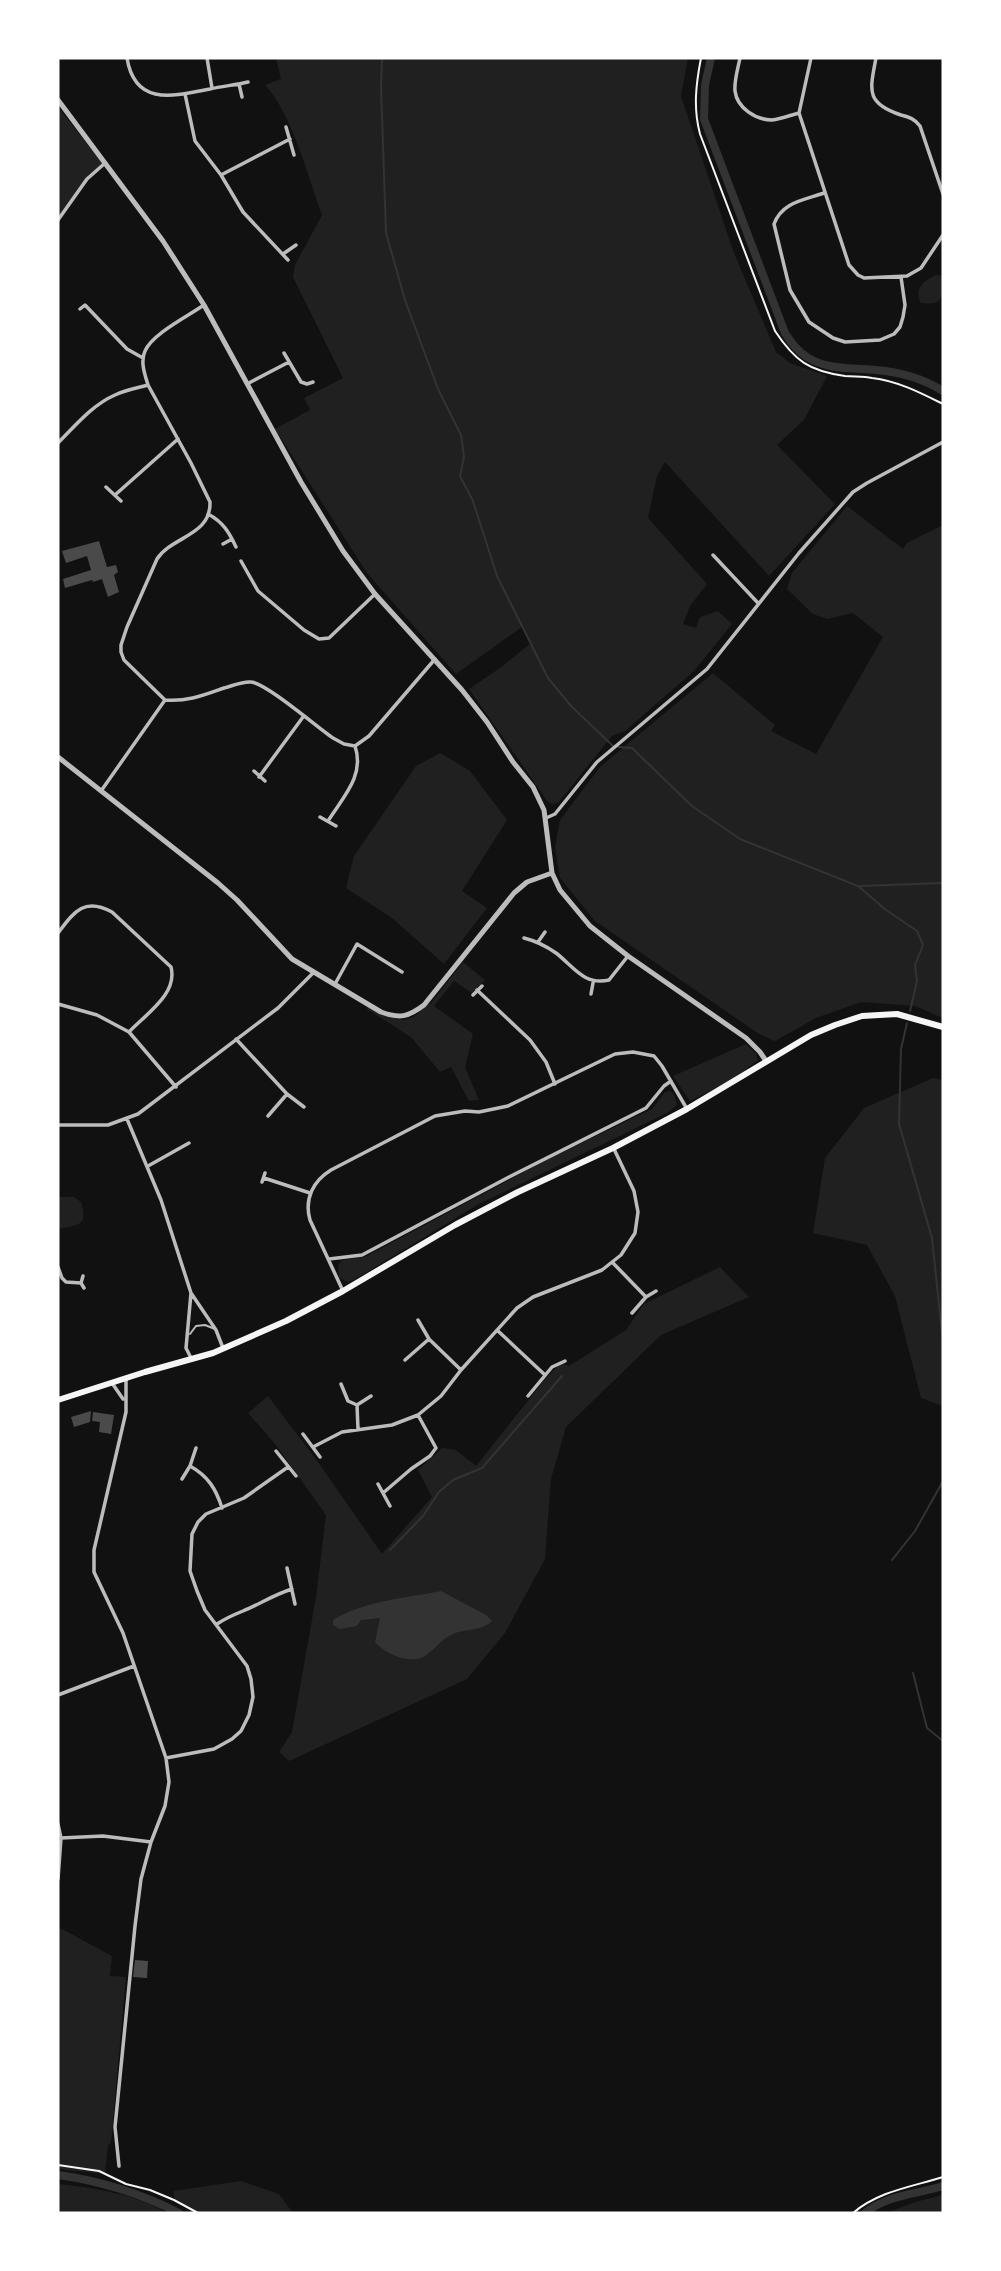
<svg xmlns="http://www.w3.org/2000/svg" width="1001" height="2271" font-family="Signika,sans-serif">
	<rect width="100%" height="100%" fill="#111"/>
	<!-- green -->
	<path fill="#202020" d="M276 58H688L681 96 734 253 776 352 790 363 827 376 804 420 777 445 835 504 769 576 665 462 657 476 648 518 707 584 690 606 683 624 696 628 700 617 718 611 732 624 694 671 625 731 612 736 559 802 553 804 548 802 469 689 500 668 530 644 522 627 456 674 367 573 275 429 310 410 304 398 343 378 293 277 295 265 322 215C308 177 292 114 265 85L281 79Z
		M58 107 103 164 88 175 58 219Z
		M936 275 943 276C943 295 945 306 921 303 913 289 924 280 936 275Z
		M847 506 903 549 907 543 943 525V1018L915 1006 861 1002 816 1018 775 1041 759 1034 595 921 560 878 555 847 560 820 600 767 713 673 775 725 771 731 816 754 883 637 853 613 827 619 813 614 787 589 792 573Z
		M440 753 470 771 507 820 462 891 487 908 444 964 392 918 346 888 354 856 416 766Z
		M463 962 485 980 472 993 454 981 434 1006 473 1034 465 1067 479 1100 469 1101 451 1067 440 1072 411 1037 367 1009 368 1005C392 1018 408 1031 427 1003L430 1004Z
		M746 1044 756 1054 758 1060 732 1080 690 1101 673 1076Z
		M933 1078 943 1080V1406L921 1398 895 1296 867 1245 813 1233 825 1158 864 1108Z
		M670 1091 674 1094 677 1105 667 1113 477 1205 354 1280 347 1282 339 1277 338 1266 342 1260 365 1257 554 1156 652 1109 665 1092Z
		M58 1197H74L81 1202C88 1226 79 1225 58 1229Z
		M720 1267 749 1297 661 1335 566 1427 551 1479 545 1559 505 1633 467 1679 289 1761 279 1752 292 1732 316 1597 326 1515 276 1445 248 1413 268 1396 318 1462 382 1554 432 1497 418 1470 442 1448 456 1450 476 1466 546 1378 561 1363 569 1366 626 1330 644 1304Z
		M58 1929H62L112 1956 110 1976 126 1977 111 2143 108 2145 105 2174 58 2169Z
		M241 2181 279 2194 293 2213H199L175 2199 173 2191Z
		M58 2184C96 2188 134 2194 167 2213H58Z
		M943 2195V2213H886L915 2202Z"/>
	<!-- water -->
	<path fill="#333" d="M441 1591 486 1615 492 1621C481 1632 464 1628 451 1635 441 1640 434 1650 425 1656 410 1665 385 1654 375 1642L380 1618 361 1620 357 1626 339 1629 333 1625V1620C364 1601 406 1598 441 1591Z"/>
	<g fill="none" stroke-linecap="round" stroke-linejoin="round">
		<!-- stream -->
		<path stroke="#333" stroke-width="2" d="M382 58 381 87 386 233 405 300 438 389 461 435 464 457 460 476 473 501 497 576 548 678 571 706 613 746
			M618 747 632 748 692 806 740 839 858 886 886 910 917 931 923 945 915 965 917 981 910 1011
			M860 886 943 883
			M907 1023 901 1049 899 1124 932 1238 943 1343
			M390 1550 423 1516 439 1492 453 1480 482 1468 562 1376
			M892 1560 915 1531 943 1481
			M913 1673 927 1728 943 1741"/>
		<!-- canal -->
		<path stroke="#333" stroke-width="8" d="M711 58 705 85 704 119 785 333C791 342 797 351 807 357 827 370 854 368 876 370 901 372 922 378 943 391
			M58 2175C101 2181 140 2193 179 2213
			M865 2213C887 2195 917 2194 943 2186"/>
	</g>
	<!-- building -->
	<path fill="#4a4a4a" d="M99 541 107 567 116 565 118 572 114 575 119 592 108 597 102 579 93 582 92 580 65 588 63 579 91 570 87 556 66 563 62 551Z
		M91 1411 90 1422 74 1427 71 1417Z
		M93 1412 114 1415 111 1434 99 1432 100 1422 92 1421Z
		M135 1960 148 1961 147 1978 133 1977Z"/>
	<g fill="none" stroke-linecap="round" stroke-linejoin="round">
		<!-- path -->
		<path stroke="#f5f5f5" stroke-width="2" d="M701 58C696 84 693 108 700 134L775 331C795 361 809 371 845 376 854 377 863 376 872 378 898 381 921 393 943 404
			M58 2165 99 2171 126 2184 150 2190 174 2200 198 2213
			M853 2213C879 2191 911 2187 943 2177"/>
		<!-- service -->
		<path stroke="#bcbcbc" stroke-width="2" d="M190 1334 196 1326 205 1325 215 1329"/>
		<!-- minor -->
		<path stroke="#bcbcbc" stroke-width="3.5" d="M127 58C135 107 174 96 210 89 223 86 236 85 248 82
			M207 58 212 88
			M740 58C738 68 734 81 735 91 737 108 756 120 772 120 781 119 791 115 799 113
			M811 58 799 113 849 265 858 275 864 278 907 276 921 268 943 235
			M876 58C870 90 865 103 901 115 909 117 915 119 920 126L943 194
			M239 84 242 97
			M185 94 195 141 221 175 243 212 288 260
			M286 127 294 155
			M221 175 290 139
			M824 193C804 200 782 202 774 224L790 290 809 322 833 338 845 342 880 340 894 334 900 327 903 317 905 305 901 277
			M58 220 87 179 104 164
			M283 254 296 245
			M80 309 85 305 127 349 143 358
			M284 353 301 382 307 384 313 382
			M247 384 289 362
			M58 443C75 426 92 405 115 395 125 390 137 388 148 385
			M106 487 121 501
			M115 495 178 439
			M208 514C223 522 229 532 236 547
			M223 544 232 539
			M713 555 758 603
			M241 561 258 591 304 630 319 639 329 638 375 594
			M165 700 124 660 121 652V645L127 627 157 559C172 536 211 536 210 502L191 463 148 385C145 375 140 362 145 351 152 334 188 316 204 305
			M165 700C187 702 204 695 224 688 232 686 243 681 251 682 266 683 318 728 333 738L344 744 355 746 369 736 435 659
			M254 771 265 781
			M259 777 303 717
			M101 791 165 700
			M320 817 336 826
			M546 818 555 814 597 762 707 669 799 553 853 492 867 483 943 442
			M328 821C343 797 365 776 355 746
			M58 933C74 912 84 897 112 912L171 967C178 994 146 1014 129 1032
			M524 938C536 941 546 946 556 953 573 966 584 986 609 980L628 956
			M538 942 545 932
			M335 984 357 944 402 972
			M477 990 530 1040 546 1062 555 1084
			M591 994 593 983
			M473 995 482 986
			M58 1004 97 1015 129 1032 176 1087
			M236 1039 287 1094 304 1107
			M268 1116 287 1094
			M127 1119 161 1200 191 1293 216 1330 223 1348
			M58 1125H108L138 1114 278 1008 314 972
			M148 1166 189 1143
			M264 1178 310 1193
			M262 1182 265 1173
			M329 1259 362 1255 509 1177 646 1108 664 1086 671 1081
			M613 1263 646 1297
			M58 1267 62 1278 66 1282 81 1283
			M83 1276 81 1283 84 1288
			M343 1291 310 1220C304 1199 313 1181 331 1170L435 1116 465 1111 479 1112 508 1106 615 1054 633 1052 654 1056 662 1066 687 1109
			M632 1313 646 1297 656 1291
			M418 1320 429 1339 461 1370
			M497 1330 545 1375
			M191 1358 186 1348 191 1293
			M405 1360 429 1339
			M112 1383 123 1399
			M341 1384 348 1401 357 1405
			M528 1396 552 1367 565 1361
			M358 1429 357 1405 371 1396
			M303 1434 320 1457
			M313 1447 342 1432 392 1425 418 1415 441 1396 461 1370 517 1308 533 1297 602 1270 621 1255 635 1233 638 1212 634 1191 614 1149
			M276 1451 296 1476
			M190 1466C208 1476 216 1489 222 1508
			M182 1479 190 1466 196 1448
			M378 1484 390 1506
			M383 1493 411 1469 430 1456 436 1448 418 1415
			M287 1568 295 1604
			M217 1624C226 1618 233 1615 243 1611 260 1604 273 1595 292 1589
			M58 1695 134 1666
			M166 1758 214 1749 232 1739 241 1731 249 1715 253 1697 251 1679 247 1666 205 1610 197 1591 190 1571 192 1534 198 1522 206 1514 244 1498 288 1467
			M58 1824 61 1838 58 1879
			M61 1838 103 1836 151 1842
			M119 2166 115 2127 135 1926 141 1879 151 1842 165 1806 169 1782 166 1758 123 1633 94 1572V1550L126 1412V1380"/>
		<!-- tertiary -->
		<path stroke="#bcbcbc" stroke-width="5" d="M58 100 163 241 204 305 301 482 343 551 375 594 462 690 487 722 513 762 533 787 544 810 552 873 560 890 590 926 628 956 746 1038 760 1052 766 1061
			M58 757 218 883 237 900 292 959 381 1012C400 1019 408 1017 424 1005L514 893 527 882 552 873"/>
		<!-- primary -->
		<path stroke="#f5f5f5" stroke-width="6" d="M58 1400 145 1372 213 1353 286 1321 343 1291 455 1225 518 1192 613 1148 687 1109 811 1035 835 1025 862 1016 897 1014 943 1027"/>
	</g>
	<!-- border -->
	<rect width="1001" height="2271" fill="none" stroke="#ffffff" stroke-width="119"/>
</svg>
